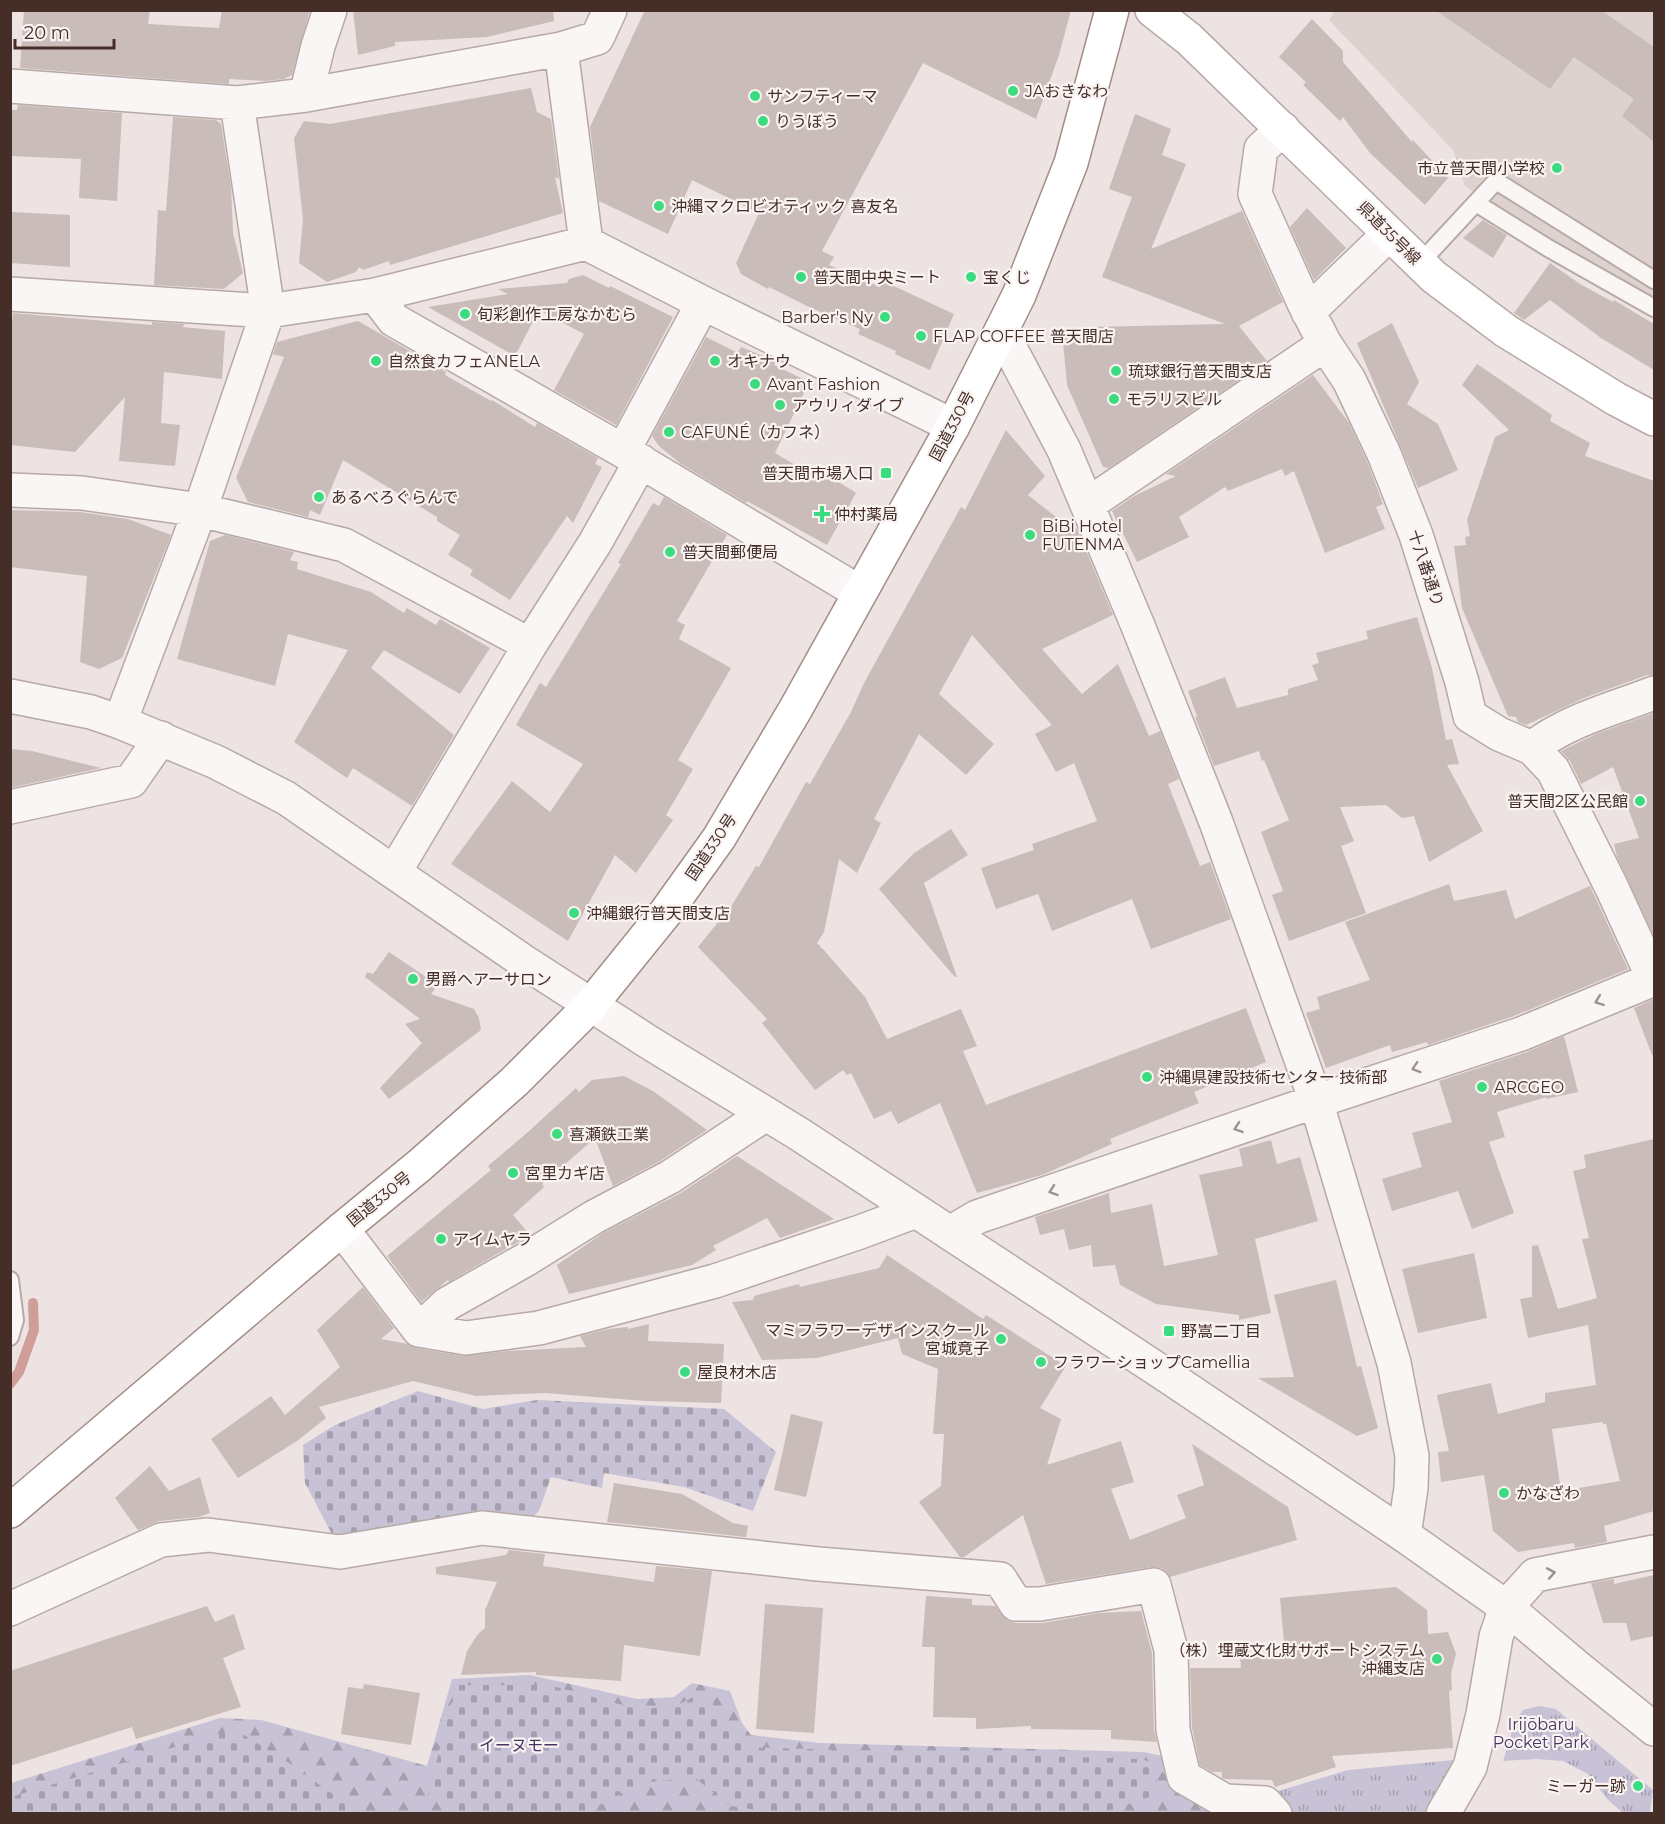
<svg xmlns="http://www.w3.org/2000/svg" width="1665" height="1824" font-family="Montserrat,'Noto Sans JP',sans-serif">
	<defs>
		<pattern id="forest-firs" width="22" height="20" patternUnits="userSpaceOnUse" patternTransform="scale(1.5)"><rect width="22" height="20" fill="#c8c2d6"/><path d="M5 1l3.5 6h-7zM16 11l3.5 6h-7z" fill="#a49eae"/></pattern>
		<pattern id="cemetery-stones" width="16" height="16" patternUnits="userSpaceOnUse" patternTransform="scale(1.5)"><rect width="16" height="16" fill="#c8c2d6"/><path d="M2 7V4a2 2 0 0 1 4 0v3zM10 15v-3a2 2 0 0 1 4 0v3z" fill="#a49eae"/></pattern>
		<pattern id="park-tufts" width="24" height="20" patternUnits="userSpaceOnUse" patternTransform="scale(1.5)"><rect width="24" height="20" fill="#c8c2d6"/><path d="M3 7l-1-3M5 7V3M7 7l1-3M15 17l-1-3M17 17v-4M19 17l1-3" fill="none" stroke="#a49eae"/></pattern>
	</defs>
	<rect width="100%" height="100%" fill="#ece3e2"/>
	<!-- built -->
	<path fill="#ded2cf" d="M1335 10 1654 11V297L1490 204 1465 186 1453 150 1329 20Z"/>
	<!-- forest -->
	<path fill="url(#forest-firs)" d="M530 1675 637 1699 674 1697 692 1683 730 1691 742 1723 751 1735 819 1743 1144 1752 1167 1757 1225 1814H11V1783L220 1718 261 1720 427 1766 452 1679Z"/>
	<!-- cemetery -->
	<path fill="url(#cemetery-stones)" d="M418 1391 483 1409 537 1400 724 1409 776 1452 753 1511 684 1487 604 1473 602 1488 551 1477 539 1511 525 1524 336 1542 305 1483 303 1445 335 1425Z
		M456 1685H548L638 1709 674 1707 701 1693 729 1720 742 1747 1140 1759 1160 1764 1152 1796 1102 1813H777L730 1806 694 1777 640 1783 585 1813H460L428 1795Z
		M234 1729 294 1766 358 1813H11V1797Z"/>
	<!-- park -->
	<path fill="url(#park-tufts)" d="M1539 1706 1556 1709 1653 1790 1650 1813H1623L1607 1799 1588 1774 1563 1761 1536 1759 1503 1761 1515 1721 1523 1710Z
		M1454 1760 1424 1813H1286L1275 1792 1348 1770Z"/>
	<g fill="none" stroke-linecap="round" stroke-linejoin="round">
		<!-- stream -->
		<path stroke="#cf9e99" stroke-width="10" d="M10 1384 19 1372 34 1330 33 1303"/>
	</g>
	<!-- building -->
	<path fill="#cabcb8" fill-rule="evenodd" d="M24 10H150L148 24 219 28 222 10H310L292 75 284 79 266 81 229 79V84L20 68Z
		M353 10H553L554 21 487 37 395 42V46L358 55Z
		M645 10H1071L1059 55 1036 119 923 63 822 251 834 257 829 265 880 287 883 281 954 314 930 370 895 354 896 351 858 334 860 329 809 307 769 287 768 289 741 274 736 263 759 213 692 180 668 234 599 201 590 127Z
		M1435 10H1601L1654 47V142L1622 116 1634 99 1574 57 1550 89Z
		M1312 19 1343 51V62L1412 142 1413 140 1448 178 1425 205 1370 153 1343 117 1340 121 1303 85 1306 82 1279 57Z
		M531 88 537 112 551 119 559 179 555 177 563 213 390 265 389 261 363 270 359 267 356 272 327 282 299 263 303 219 294 138 304 121 330 124Z
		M18 105 122 113 117 201 79 198 81 159 10 156V110H17Z
		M1135 114 1171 129 1162 155 1186 164 1151 249 1242 211 1283 302 1239 326 1267 361 1109 468 1103 467 1067 385 1062 331 1091 327 1225 324 1102 277 1132 197 1109 189Z
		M173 117 216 120 221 124 231 187 233 233 243 273 224 289 154 285 158 210 166 211Z
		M1307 208 1346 248 1314 280 1290 227Z
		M10 212 70 215V267L10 263Z
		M1483 220 1507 235 1493 258 1463 238Z
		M1550 263 1580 284 1613 302 1614 300 1654 324V370L1601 338 1550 300 1524 320 1514 313Z
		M583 275 609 288 610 286 673 317 616 425 554 390 584 334 539 310 515 356 428 307 508 294 498 289 567 283 569 279Z
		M13 313 152 325V322L185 324 182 327 225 331 222 379 164 372 161 423 180 425 175 466 119 461 125 397 75 452 10 445V342Z
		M358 321 446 372 445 375 491 401 492 400 535 427 537 423 598 458 595 464 602 467 573 523 567 516 510 600 470 575 473 570 448 555 460 535 437 521V517L343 460 320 515 310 510 308 517 248 502 236 478 284 357 273 354 277 342Z
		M1392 323 1419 382 1407 404 1438 424 1458 470 1418 488 1357 343Z
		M706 337 738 353 741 347 776 361 774 365 809 382 775 453 817 478 821 471 856 493 827 545 747 501 746 503 681 464 659 446 652 436Z
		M1477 364 1552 415 1550 421 1590 443 1585 456 1654 481V675H1647L1584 698 1526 725 1518 722 1516 717 1508 716 1462 608 1454 546 1466 545 1465 537 1470 536 1467 520 1495 437 1509 430 1462 385Z
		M1313 375 1349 423 1367 461 1383 504 1376 507 1385 529 1325 553 1294 471 1285 476 1282 469 1228 491 1225 487 1179 517 1189 537 1137 562 1112 511 1134 496 1176 476 1166 474Z
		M1006 430 1045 476 1028 495 1070 528 1072 526 1077 529 1113 615 1042 649 1082 694 1118 664 1149 736 1160 731 1179 779 1168 784 1200 866 1210 862 1231 919 1151 949 1132 899 1052 931 1038 894 996 909 981 868 1034 850 1032 844 1097 821 1074 763 1056 772 1035 734 1052 725 972 635 939 694 994 744 966 775 919 734 874 819 881 823 857 873 839 859 824 932 817 943 821 947 820 949 822 948 865 997 887 1039 961 1009 977 1046 963 1051 986 1105 1246 1008 1266 1062 1194 1092 1199 1103 1110 1139 1112 1144 1042 1175 977 1193 940 1103 898 1124 891 1111 874 1119 851 1073 847 1075 843 1070 815 1090 762 1023 767 1019 698 947 732 905 756 866 759 867 806 782 810 784 851 712 864 683 961 507 965 510Z
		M664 497 727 535 677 621 685 625 679 639 731 668 678 760 693 769 666 815 673 820 636 873 615 855 568 941 451 864 512 781 550 812 583 764 516 725 540 683 546 687 621 564 618 563 653 503 659 506Z
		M10 510 80 512 128 519 171 535 122 658 99 669 80 662 87 576 10 567Z
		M225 535 294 552 290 560 298 562 297 569 371 592 404 613 407 608 436 625 440 619 490 648 460 694 384 650 371 668 454 735 412 806 353 768 347 778 294 742 348 650 288 634 275 686 177 659 210 541Z
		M1417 617 1432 668 1446 740 1452 739 1459 764 1447 765 1483 831 1429 862 1414 816 1402 818 1386 805 1340 807 1354 841 1341 846 1366 913 1289 941 1272 895 1283 891 1261 832 1289 820 1264 760 1262 761 1259 751 1214 766 1195 717 1197 716 1188 691 1225 677 1237 708 1288 695V689L1318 680 1312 665 1319 663 1316 653 1368 639 1366 631Z
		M1654 713V936L1617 857 1614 844 1639 838 1613 767 1581 784 1570 761 1561 751 1598 733Z
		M10 749 32 751 101 768 10 788Z
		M951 829 968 855 924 883 957 977H955L879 889 914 853Z
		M1449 884 1454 901 1506 890 1515 919 1590 886 1628 969 1514 1016 1428 1045 1427 1042 1392 1052 1390 1045 1326 1068 1306 1013 1320 1009 1317 997 1370 980 1345 922Z
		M389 952 438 985 431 994 474 1009 479 1018 481 1030 389 1099 380 1088 422 1043 405 1024 420 1019 365 977 367 972 373 974Z
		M1654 999V1055H1652L1634 1008Z
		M1564 1036 1578 1092 1546 1099V1097L1497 1112 1505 1137 1489 1142 1514 1213 1472 1229 1458 1191 1392 1211 1382 1179 1422 1167 1412 1133 1452 1122 1439 1081 1527 1052Z
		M624 1076 653 1091 707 1130 660 1161 613 1186 595 1138 542 1184 544 1187 513 1215 530 1235 449 1282 448 1280 421 1302 387 1256 491 1170 488 1166 528 1132 576 1088 579 1092 592 1080Z
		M1654 1139V1511L1604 1526 1607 1542 1575 1548 1574 1543 1518 1552 1493 1531 1484 1475 1441 1482 1438 1452 1449 1451 1437 1395 1491 1383 1498 1414 1545 1402V1393L1596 1385 1588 1325 1528 1338 1520 1299 1532 1297V1246L1538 1245 1558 1309 1597 1298 1582 1239 1589 1238 1573 1171 1586 1168 1584 1155ZM1603 1422V1424H1606L1620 1481 1561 1491 1552 1429Z
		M1271 1140 1277 1164 1300 1157 1318 1221 1255 1239 1271 1313 1239 1320V1315L1156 1304 1120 1285 1115 1265 1093 1267 1091 1245 1069 1250 1064 1229 1040 1235 1035 1217 1109 1193 1111 1213 1152 1204 1164 1266 1218 1255 1199 1175 1243 1166 1239 1149Z
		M737 1156 834 1219 780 1238 767 1218 713 1246 716 1250 692 1265 569 1294 557 1265 603 1233 679 1194Z
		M1474 1253 1487 1318 1418 1333 1402 1269Z
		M887 1255 983 1319 986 1315 1066 1366 1040 1408 1061 1419 1047 1465 1121 1441 1134 1482 1111 1489 1130 1540 1186 1518 1177 1495 1204 1485 1192 1444 1288 1507 1297 1540 1170 1577 1167 1572 1161 1568 1151 1567 1046 1584 1023 1515 964 1557H960L919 1502 941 1486 944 1434H933L938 1369 902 1354 898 1338 817 1358 762 1360 732 1302 753 1300 754 1296 799 1284 800 1287 879 1268Z
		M1336 1280 1357 1367 1361 1366 1378 1428 1357 1436 1258 1378 1294 1377 1274 1295Z
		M363 1287 394 1328 381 1339 408 1344 416 1348 463 1356 507 1351 586 1347 580 1336 608 1329 628 1327V1329L649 1324 648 1341 724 1344 721 1403 645 1401 545 1393 476 1396 413 1381 319 1407 326 1418 297 1441 238 1478 211 1439 271 1396 285 1415 340 1367 317 1330Z
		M791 1414 823 1422 806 1497 774 1490Z
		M150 1466 169 1491 200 1477 210 1513 199 1517 159 1521 138 1530 115 1498Z
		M614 1483 682 1494 733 1523 748 1526 746 1537 607 1522Z
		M509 1550 545 1554 543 1566 654 1582 656 1566 712 1571 700 1656 624 1645 621 1681 536 1675V1672L461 1675 467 1651 478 1634 485 1628V1610L497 1582 436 1574V1567L506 1555Z
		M1654 1575V1636L1631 1641 1626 1623H1603L1591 1583 1614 1579V1584Z
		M1396 1587 1427 1610 1428 1634 1448 1632 1456 1654 1451 1673 1452 1690 1449 1691 1453 1748 1332 1756 1336 1767 1275 1787 1272 1780 1225 1779 1222 1778V1772H1212L1200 1765 1192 1728 1190 1668H1241L1240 1657 1285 1654 1280 1598Z
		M926 1596 972 1599V1605L995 1606 1007 1620 1016 1623H1043L1099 1613 1141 1611 1152 1653 1154 1730 1157 1742 1111 1739V1730L1031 1729V1726L976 1729V1718L933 1717 935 1647H922Z
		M765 1604 823 1608 814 1733 756 1729Z
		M207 1606 215 1622 234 1614 245 1649 223 1658 241 1707 136 1739 132 1727 10 1766V1671Z
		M364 1684 420 1693 411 1745 341 1734 348 1687 363 1689Z"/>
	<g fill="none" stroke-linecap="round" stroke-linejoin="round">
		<!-- service casing -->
		<g stroke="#b7a9a6" stroke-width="20">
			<path id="service" d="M1476 203 1548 248 1654 308
				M1419 264 1496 181 1654 280
				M10 1280 15 1320 10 1337"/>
		</g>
		<!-- minor casing -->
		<g stroke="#b7a9a6" stroke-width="36">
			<path id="minor" d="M561 49 586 243
				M10 86 237 103 306 95 318 46 330 10
				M306 95 561 49 597 38 610 10
				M1283 129 1261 149 1255 194 1303 301 1325 344 1349 380 1384 454 1416 535 1462 682 1470 716 1499 734 1532 748 1553 770 1612 888 1654 980
				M10 294 268 311 375 295 586 243 703 303 953 426
				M375 295 394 320 623 451 859 592
				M1308 312 1389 234
				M1001 331 1064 450 1138 626 1216 822 1316 1101 1394 1363 1412 1456 1411 1488 1404 1535
				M623 451 703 303
				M10 490 82 493 200 510 344 545 530 645
				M1087 505 1325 344
				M120 722 200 510 268 311 237 103
				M1532 748C1568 720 1613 709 1654 693
				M10 807 131 781 161 738
				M395 871 530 645 595 543 641 461
				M342 1229 419 1330 466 1338 539 1328 715 1281 860 1232 916 1211
				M950 1233 977 1217 1293 1109 1521 1034 1654 979
				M419 1330 447 1304 525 1260 594 1217 670 1177 766 1114
				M10 1609 161 1540 208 1535 340 1552 482 1528 818 1564 1000 1579 1016 1604H1040L1154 1585 1171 1650 1173 1730 1184 1777 1225 1801 1265 1803 1275 1814
				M1443 1814 1470 1767 1483 1714 1496 1637 1506 1607 1535 1575 1654 1552"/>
		</g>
		<!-- tertiary casing -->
		<g stroke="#b7a9a6" stroke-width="36">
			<path id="tertiary" d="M10 696 91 712 120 722 216 762 286 798 523 961 650 1043 799 1134 1169 1377 1404 1535 1506 1607 1577 1667 1654 1729"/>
		</g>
		<!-- secondary casing -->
		<g stroke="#b7a9a6" stroke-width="36">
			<path id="secondary" d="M1152 10 1189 39 1434 277 1506 331 1616 399 1654 419"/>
		</g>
		<!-- trunk casing -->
		<g stroke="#a48d87" stroke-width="36">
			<path id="trunk" d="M10 1511 342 1229 420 1165 514 1082 590 1006 666 912 719 838 795 710 953 426 1001 331 1019 295 1071 163 1112 10"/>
		</g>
		<!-- service -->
		<use href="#service" stroke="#f9f6f5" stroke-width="16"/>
		<!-- minor -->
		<use href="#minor" stroke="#f9f6f5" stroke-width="33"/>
		<!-- tertiary -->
		<use href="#tertiary" stroke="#f9f6f5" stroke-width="33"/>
		<!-- secondary -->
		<use href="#secondary" stroke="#fff" stroke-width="33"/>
		<!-- trunk -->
		<use href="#trunk" stroke="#fff" stroke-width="33"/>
	</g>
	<!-- one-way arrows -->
	<defs><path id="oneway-chevron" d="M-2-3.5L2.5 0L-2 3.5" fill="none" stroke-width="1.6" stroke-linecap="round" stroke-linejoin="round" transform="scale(1.5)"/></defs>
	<g stroke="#9f928e">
		<use href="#oneway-chevron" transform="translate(1599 1001) rotate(159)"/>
		<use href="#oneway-chevron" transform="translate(1416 1068) rotate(162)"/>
		<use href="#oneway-chevron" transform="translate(1238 1128) rotate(161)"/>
		<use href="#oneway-chevron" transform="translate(1053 1191) rotate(161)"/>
		<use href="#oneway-chevron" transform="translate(1551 1573) rotate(-10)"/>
	</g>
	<!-- markers -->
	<g fill="#3bdc7f" stroke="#f9f3f2" stroke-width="2">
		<circle cx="1013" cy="91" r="6"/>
		<circle cx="755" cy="96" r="6"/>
		<circle cx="763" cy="121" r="6"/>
		<circle cx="1557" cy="168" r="6"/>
		<circle cx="659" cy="206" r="6"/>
		<circle cx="801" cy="277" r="6"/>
		<circle cx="971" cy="277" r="6"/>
		<circle cx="465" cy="314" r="6"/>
		<circle cx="885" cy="317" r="6"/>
		<circle cx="921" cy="336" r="6"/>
		<circle cx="376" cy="361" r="6"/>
		<circle cx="715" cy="361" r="6"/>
		<circle cx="1116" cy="371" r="6"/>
		<circle cx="755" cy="384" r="6"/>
		<circle cx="1114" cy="399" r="6"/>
		<circle cx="780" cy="405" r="6"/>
		<circle cx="669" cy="432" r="6"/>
		<rect x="880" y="467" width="12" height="12" rx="3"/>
		<circle cx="319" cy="497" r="6"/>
		<path d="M819 505h6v6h6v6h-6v6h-6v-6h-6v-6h6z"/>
		<circle cx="1030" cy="535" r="6"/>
		<circle cx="670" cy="552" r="6"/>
		<circle cx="1640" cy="801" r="6"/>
		<circle cx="574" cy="913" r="6"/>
		<circle cx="413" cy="979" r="6"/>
		<circle cx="1147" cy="1077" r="6"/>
		<circle cx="1482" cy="1087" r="6"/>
		<circle cx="557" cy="1134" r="6"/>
		<circle cx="513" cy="1173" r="6"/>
		<circle cx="441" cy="1239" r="6"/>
		<rect x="1163" y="1325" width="12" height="12" rx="3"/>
		<circle cx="1001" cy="1339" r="6"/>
		<circle cx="1041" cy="1362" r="6"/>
		<circle cx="685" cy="1372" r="6"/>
		<circle cx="1504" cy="1493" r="6"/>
		<circle cx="1437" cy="1659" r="6"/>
		<circle cx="1638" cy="1786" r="6"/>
	</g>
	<g text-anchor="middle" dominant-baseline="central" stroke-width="4.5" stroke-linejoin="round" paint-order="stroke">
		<!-- poi labels -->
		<g font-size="16" fill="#452e28" stroke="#f9f3f2" text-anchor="start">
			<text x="1025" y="91">JAおきなわ</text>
			<text x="767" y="96">サンフティーマ</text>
			<text x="775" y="121">りうぼう</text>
			<text x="1545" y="168" text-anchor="end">市立普天間小学校</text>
			<text x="671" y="206">沖縄マクロビオティック 喜友名</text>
			<text x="813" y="277">普天間中央ミート</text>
			<text x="983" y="277">宝くじ</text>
			<text x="477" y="314">旬彩創作工房なかむら</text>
			<text x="873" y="317" text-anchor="end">Barber's Ny</text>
			<text x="933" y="336">FLAP COFFEE 普天間店</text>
			<text x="388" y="361">自然食カフェANELA</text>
			<text x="727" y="361">オキナウ</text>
			<text x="1128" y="371">琉球銀行普天間支店</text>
			<text x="767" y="384">Avant Fashion</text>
			<text x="1126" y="399">モラリスビル</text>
			<text x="792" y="405">アウリィダイブ</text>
			<text x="681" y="432">CAFUNÉ（カフネ）</text>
			<text x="874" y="473" text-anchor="end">普天間市場入口</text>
			<text x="331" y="497">あるべろぐらんで</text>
			<text x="834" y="514">仲村薬局</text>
			<text x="1042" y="526">BiBi Hotel<tspan x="1042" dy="18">FUTENMA</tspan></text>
			<text x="682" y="552">普天間郵便局</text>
			<text x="1628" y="801" text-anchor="end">普天間2区公民館</text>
			<text x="586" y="913">沖縄銀行普天間支店</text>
			<text x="425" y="979">男爵ヘアーサロン</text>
			<text x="1159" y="1077">沖縄県建設技術センター 技術部</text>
			<text x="1494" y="1087">ARCGEO</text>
			<text x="569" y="1134">喜瀬鉄工業</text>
			<text x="525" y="1173">宮里カギ店</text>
			<text x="453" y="1239">アイムヤラ</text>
			<text x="989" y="1330" text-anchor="end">マミフラワーデザインスクール<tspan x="989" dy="18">宮城竟子</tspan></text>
			<text x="1181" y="1331">野嵩二丁目</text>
			<text x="1053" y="1362">フラワーショップCamellia</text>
			<text x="697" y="1372">屋良材木店</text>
			<text x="1516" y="1493">かなざわ</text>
			<text x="1425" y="1650" text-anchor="end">（株）埋蔵文化財サポートシステム<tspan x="1425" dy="18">沖縄支店</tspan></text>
			<text x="1626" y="1786" text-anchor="end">ミーガー跡</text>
		</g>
		<!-- street labels -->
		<g font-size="16" fill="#452e28" stroke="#f9f3f2">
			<text transform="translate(1389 233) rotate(45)">県道35号線</text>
			<text transform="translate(952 426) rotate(-62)">国道330号</text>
			<text transform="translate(1426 568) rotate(72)">十八番通り</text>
			<text transform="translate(711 847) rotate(-56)">国道330号</text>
			<text transform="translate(379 1199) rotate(-39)">国道330号</text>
		</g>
		<!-- park labels -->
		<g font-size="16" fill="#463463" stroke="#f9f3f2">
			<text x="1541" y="1724">Irijōbaru<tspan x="1541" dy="18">Pocket Park</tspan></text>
			<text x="519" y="1745">イーヌモー</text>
		</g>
	</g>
	<!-- border -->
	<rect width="1665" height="1824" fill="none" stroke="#452e28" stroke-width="24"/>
	<!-- scale -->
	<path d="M15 39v9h99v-9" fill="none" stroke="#452e28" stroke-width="3"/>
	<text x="24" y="39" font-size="18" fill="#452e28" stroke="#f9f3f2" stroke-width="4.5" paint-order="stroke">20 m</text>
</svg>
